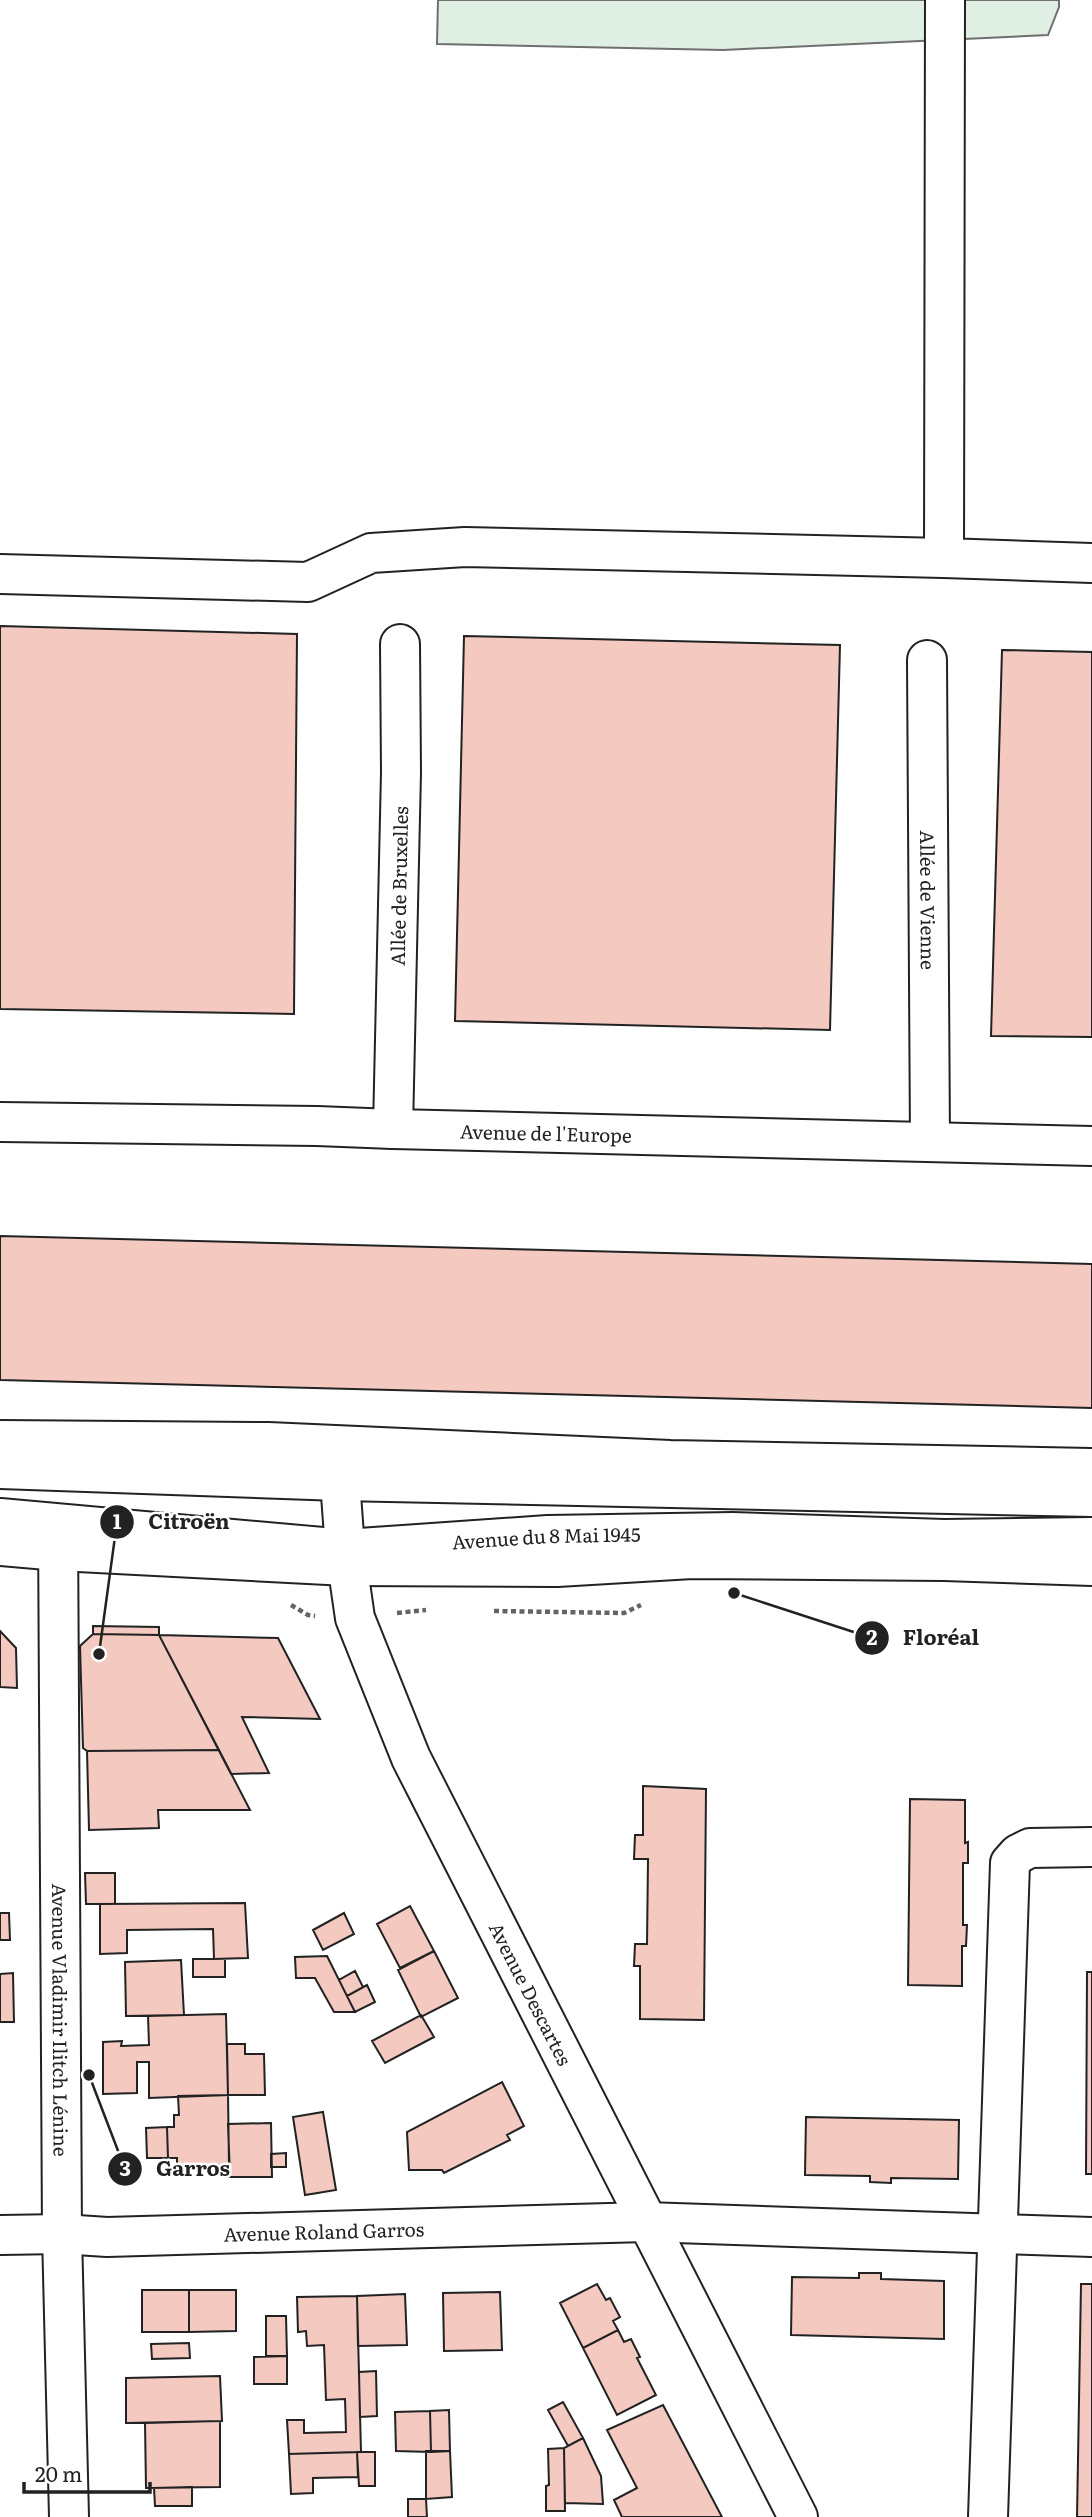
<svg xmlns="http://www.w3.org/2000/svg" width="1092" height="2517" font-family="Literata,serif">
	<rect width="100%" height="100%" fill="#fff"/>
	<!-- green -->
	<path fill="#e0efe3" stroke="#6f6f6f" stroke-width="2" d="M438 0H1059V7L1048 35 723 50 437 44Z"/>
	<!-- building -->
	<path fill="#f3c9c0" stroke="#222" stroke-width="2" d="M0 626 297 634 294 1014 0 1009Z
		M464 636 840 645 830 1030 455 1021Z
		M1002 650 1092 652V1037L991 1036Z
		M0 1236 1092 1264V1408L0 1380Z
		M93 1626 159 1627V1635L93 1634Z
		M0 1631 16 1648 17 1688 0 1687Z
		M93 1634 159 1635 219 1750 87 1751 83 1748 80 1646Z
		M159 1635 278 1638 320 1719 242 1717 269 1773 231 1774Z
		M219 1750 250 1810H158L159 1828 89 1830 87 1751Z
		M643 1786 706 1789 704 2020 640 2019V1966H634L635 1944H647L648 1859H634L635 1835H643Z
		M910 1799 965 1800V1843L968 1842V1863H963V1925H967L966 1946H962V1986L908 1985Z
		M85 1873H115V1904H86Z
		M245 1903 248 1958 214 1959 213 1929 127 1930V1953L100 1954V1904Z
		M410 1906 434 1951 400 1968 377 1924Z
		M0 1913H9L10 1940H0Z
		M344 1913 354 1934 323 1950 313 1930Z
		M434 1951 458 1998 421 2017 398 1970Z
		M327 1956 355 2012H334L315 1978H296L295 1957Z
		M193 1959H225V1977H193Z
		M181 1960 184 2015 126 2016 125 1962Z
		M355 1971 363 1987 347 1996 339 1980Z
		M1087 1972H1092V2174H1086Z
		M13 1973 14 2022H0V1974Z
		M367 1985 375 2002 355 2012 347 1996Z
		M226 2014 228 2095 149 2098V2062H137V2093L103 2094V2042L122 2041 121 2046 149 2045 148 2016Z
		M421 2015 434 2037 385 2063 372 2041Z
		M227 2044H245V2054H264L265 2095H228Z
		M502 2082 524 2126 507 2135 510 2140 444 2173 442 2170H409L407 2132Z
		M228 2095 229 2165 177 2166V2158H168L167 2127H174V2115H179L178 2096Z
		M323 2112 336 2190 305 2195 293 2117Z
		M806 2117 959 2120 958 2179 891 2178V2183L870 2182V2176L805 2175Z
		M271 2123 272 2177H230L228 2124Z
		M167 2127 168 2158H147L146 2128Z
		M286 2153V2167H271V2154Z
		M859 2273H881V2279L944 2281V2339L791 2335 792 2277 859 2278Z
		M597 2284 606 2300 610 2298 620 2317 613 2321 618 2330 583 2348 560 2303Z
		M1081 2284H1092V2517H1077Z
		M142 2290H189V2332H142Z
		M189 2290H236V2331L189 2332Z
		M500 2292 502 2350 444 2351 443 2293Z
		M405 2294 407 2345 358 2346 357 2296Z
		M357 2296 361 2452 289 2454 287 2420H304V2433L346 2432 345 2399 326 2400 324 2345 307 2346 306 2331 298 2332 297 2297Z
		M266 2316H286L287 2356H266Z
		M618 2330 624 2342 631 2339 640 2357 637 2358 656 2395 617 2415 583 2348Z
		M189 2343 190 2358 152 2359 151 2344Z
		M287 2356V2384H254V2357Z
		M376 2371 377 2416 360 2417 359 2372Z
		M220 2376 222 2421 126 2423V2378Z
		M563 2402 583 2438 568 2446 548 2410Z
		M663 2405 722 2517H622L614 2500 637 2488 607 2430Z
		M449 2410 450 2451 431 2452 430 2411Z
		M430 2411 431 2452 396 2451 395 2412Z
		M220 2421V2487L146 2488 145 2423Z
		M583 2438 601 2476 603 2504 565 2503 564 2448Z
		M564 2448 565 2511H546V2486L549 2485 548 2449Z
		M426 2451H450L452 2497 426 2499Z
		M357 2452 358 2477 313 2478V2493L291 2494 289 2454Z
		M357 2452H375V2486H359Z
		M192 2487V2506H155L154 2488Z
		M408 2499H426L427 2517H408Z"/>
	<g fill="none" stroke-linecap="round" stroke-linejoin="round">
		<!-- minor casing -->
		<g stroke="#222" stroke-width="42">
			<g id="minor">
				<path d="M945 0 944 558 1092 563"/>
				<path d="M0 574 308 582 371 553 465 547 944 558"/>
				<path id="s1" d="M927 660 930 1141"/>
				<path id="s2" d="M0 1122 317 1126 393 1129 1092 1146"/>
				<path id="s3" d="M393 1129 401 772 400 644"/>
				<path d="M0 1440 268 1442 670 1460 1092 1468"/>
				<path id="s4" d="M58 1525 62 2234 69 2517"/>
				<path d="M0 1546 59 1551 347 1566 557 1567 692 1559 944 1561 1092 1566"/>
				<path id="s5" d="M0 2235 62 2234 107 2237 646 2222 1092 2237"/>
				<path d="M988 2517 1010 1863 1018 1854 1030 1848 1092 1847"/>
			</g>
		</g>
		<!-- major casing -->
		<g stroke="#222" stroke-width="42">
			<g id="major">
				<path d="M0 1469 340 1481 1092 1497"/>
				<path id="s6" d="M340 1481 345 1549 355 1618 411 1758 798 2517"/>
				<path id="s7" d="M0 1518 345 1549 548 1535 732 1532 944 1539 1092 1537"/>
			</g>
		</g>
		<!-- path -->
		<path stroke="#646464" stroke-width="4.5" stroke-dasharray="5 3.5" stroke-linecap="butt" d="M291 1605 308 1615 315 1616
			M494 1611 624 1613 641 1605
			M397 1613 426 1610"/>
		<!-- minor -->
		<use href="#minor" stroke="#fff" stroke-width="38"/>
		<!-- major -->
		<use href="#major" stroke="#fff" stroke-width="38"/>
	</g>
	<g text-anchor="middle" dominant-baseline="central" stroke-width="5" stroke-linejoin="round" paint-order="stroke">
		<!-- street labels -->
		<g font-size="19" fill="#222" stroke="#fff">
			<text stroke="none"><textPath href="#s3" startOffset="243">Allée de Bruxelles</textPath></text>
			<text stroke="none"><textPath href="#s1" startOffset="240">Allée de Vienne</textPath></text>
			<text stroke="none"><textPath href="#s2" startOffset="546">Avenue de l'Europe</textPath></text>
			<text stroke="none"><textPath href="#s7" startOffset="548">Avenue du 8 Mai 1945</textPath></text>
			<text stroke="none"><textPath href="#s6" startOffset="553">Avenue Descartes</textPath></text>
			<text stroke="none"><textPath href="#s4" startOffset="495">Avenue Vladimir Ilitch Lénine</textPath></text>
			<text stroke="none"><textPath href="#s5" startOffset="324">Avenue Roland Garros</textPath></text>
		</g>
	</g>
	<!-- callouts -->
	<path fill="none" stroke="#222" stroke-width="2.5" d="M99 1654L117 1522M734 1593L872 1638M89 2075L125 2169"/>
	<g fill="#222" stroke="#fff" stroke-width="2.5">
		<circle cx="99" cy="1654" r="7"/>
		<circle cx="734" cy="1593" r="7"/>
		<circle cx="89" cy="2075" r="7"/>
		<circle cx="117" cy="1522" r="18"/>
		<circle cx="872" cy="1638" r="18"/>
		<circle cx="125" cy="2169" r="18"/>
	</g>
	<g font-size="21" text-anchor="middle" font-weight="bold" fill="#fff">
		<text x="117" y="1529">1</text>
		<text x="872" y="1645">2</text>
		<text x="125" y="2176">3</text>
	</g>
	<g font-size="21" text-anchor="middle" font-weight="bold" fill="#222" stroke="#fff" stroke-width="5" stroke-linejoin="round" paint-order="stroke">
		<text x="189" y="1529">Citroën</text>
		<text x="941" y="1645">Floréal</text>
		<text x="193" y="2176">Garros</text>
	</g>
	<!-- scale -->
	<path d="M24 2482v10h126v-10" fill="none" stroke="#222222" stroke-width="3.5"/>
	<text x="35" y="2482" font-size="21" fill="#222222" stroke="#ffffff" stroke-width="5" paint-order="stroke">20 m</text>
</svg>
